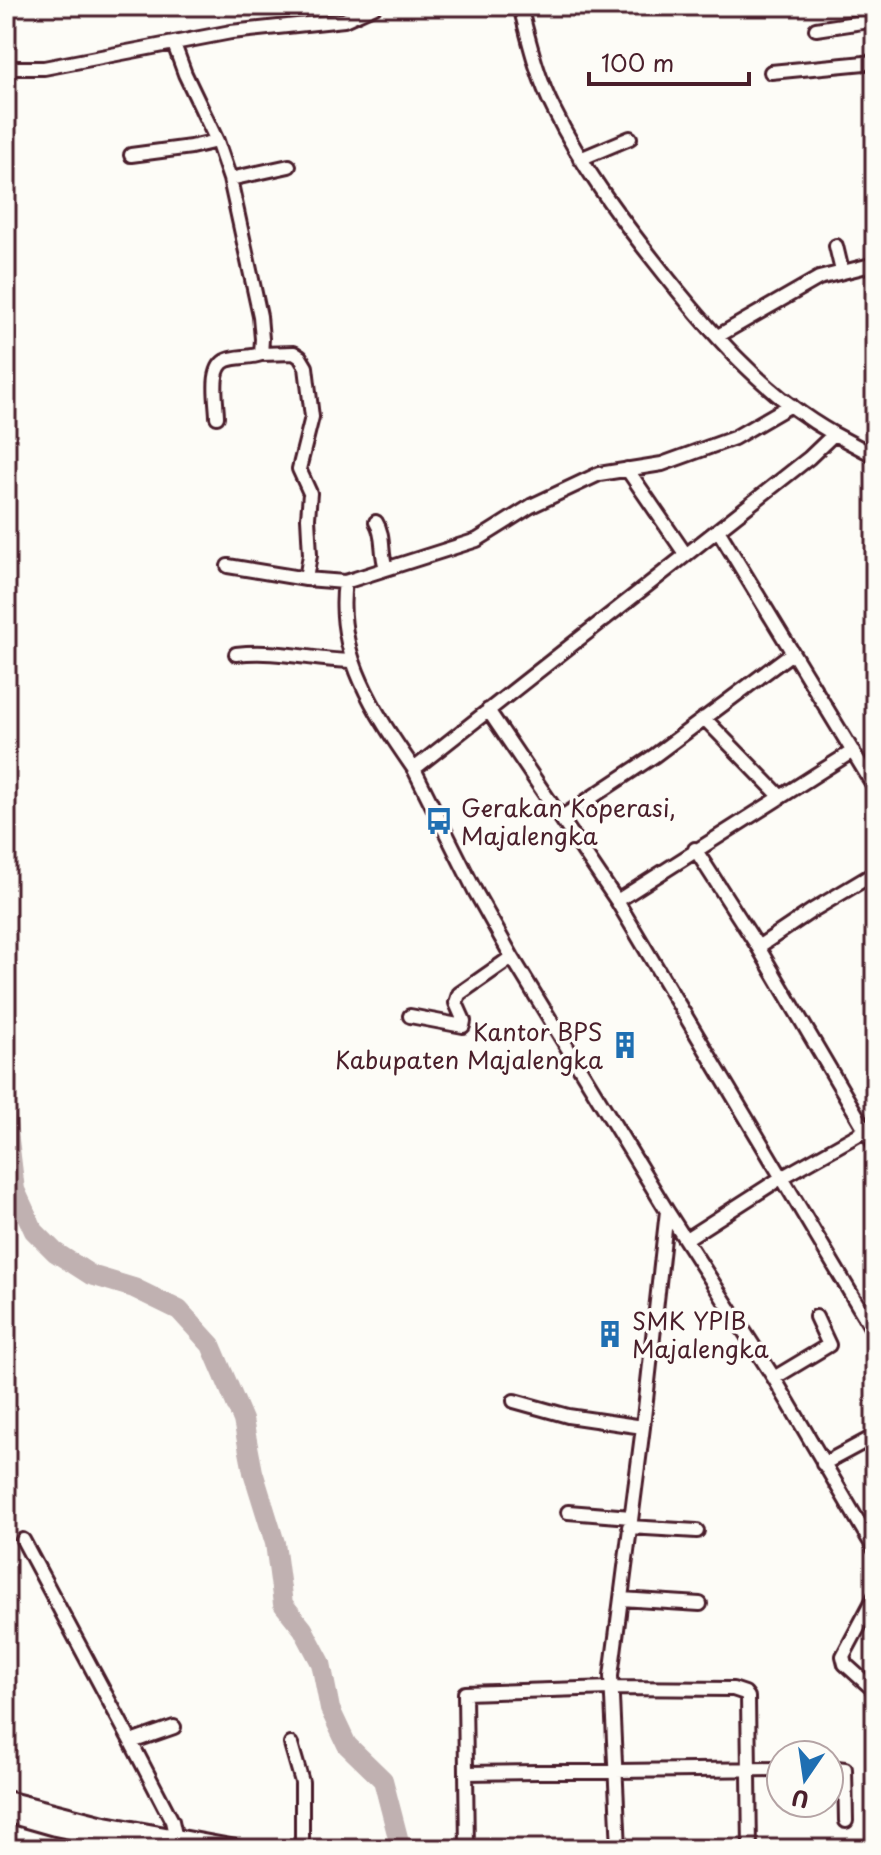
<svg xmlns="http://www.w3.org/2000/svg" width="881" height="1855" font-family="'Playpen Sans',sans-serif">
	<rect width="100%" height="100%" fill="#fdfcf7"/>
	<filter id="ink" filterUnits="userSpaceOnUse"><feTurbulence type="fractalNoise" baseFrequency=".0125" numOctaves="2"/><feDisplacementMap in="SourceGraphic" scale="16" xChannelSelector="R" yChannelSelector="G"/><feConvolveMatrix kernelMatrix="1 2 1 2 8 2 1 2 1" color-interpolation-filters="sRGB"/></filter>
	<g filter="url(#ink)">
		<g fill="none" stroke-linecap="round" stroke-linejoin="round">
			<!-- river -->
			<path stroke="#c0b1b1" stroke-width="20" d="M6 1115 15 1190 34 1231 55 1252 91 1275 134 1288 179 1310 211 1345 243 1420 253 1472 275 1543 283 1604 303 1629 321 1663 330 1709 347 1745 383 1780 401 1849"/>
			<!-- minor casing -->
			<g stroke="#4a1f2b" stroke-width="18">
				<path id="minor" d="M520 6C529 41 537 77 554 110 581 165 617 214 655 262 705 326 762 394 834 434
					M816 29 875 20
					M174 44 185 74 217 141 230 179 260 316 262 339 261 354C250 358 237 356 227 360 209 367 217 402 217 417
					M6 68H44L231 32 344 20 375 6
					M771 72 875 62
					M131 155 191 147 217 141
					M580 159 630 138
					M230 179 289 166
					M836 246 842 271
					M718 336 819 278 875 264
					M261 354 294 353 300 357 306 367 312 417 299 469 310 493 308 518 310 555 306 579
					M875 456 834 434 809 458 414 769 475 891 512 957 667 1211 774 1378 875 1550
					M627 469 686 555
					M376 522C385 536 380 552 386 568
					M718 530 875 788
					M228 566 306 579 345 582
					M236 654C276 649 311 660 351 661
					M488 710 617 901 875 1334
					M704 718 781 797
					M414 769C375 713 335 654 345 582L477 540 531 506 599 474 662 464 734 438 791 405
					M562 817 654 756 792 653
					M695 849 758 947 875 1146
					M617 901 853 751
					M758 947 813 910 875 873
					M410 1016 463 1026 464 1021 456 1003 459 994 512 957
					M686 1239 781 1178 875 1125
					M774 1378 829 1345 816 1317
					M514 1401 568 1416 643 1427
					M823 1464 875 1436
					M568 1512 631 1517
					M629 1527 697 1531
					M23 1540 131 1742
					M875 1596 843 1656 845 1664 875 1691
					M621 1599 700 1604
					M174 1727 131 1742 172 1821 176 1839
					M291 1744 302 1782V1849
					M829 1767 845 1769 846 1821
					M466 1773 781 1769
					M467 1849 465 1693 610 1688 733 1689 745 1693 748 1697 750 1849
					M619 1849 611 1676 643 1427 667 1211"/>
			</g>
			<!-- major casing -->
			<g stroke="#4a1f2b" stroke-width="22">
				<path id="major" d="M6 1800 100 1824 236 1849
					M6 1813 55 1827 160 1849"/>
			</g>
			<!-- minor -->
			<use href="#minor" stroke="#fdfcf7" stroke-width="12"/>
			<!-- major -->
			<use href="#major" stroke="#fdfcf7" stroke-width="16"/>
		</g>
	</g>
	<!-- icons -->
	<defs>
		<g id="bus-bare" transform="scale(2.16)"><path d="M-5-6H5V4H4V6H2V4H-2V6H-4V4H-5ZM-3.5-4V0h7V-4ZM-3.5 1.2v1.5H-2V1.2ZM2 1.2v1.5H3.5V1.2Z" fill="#1f6fb2" stroke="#fdfcf7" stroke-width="2.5" paint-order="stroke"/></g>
		<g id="building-bare" transform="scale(2.16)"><path d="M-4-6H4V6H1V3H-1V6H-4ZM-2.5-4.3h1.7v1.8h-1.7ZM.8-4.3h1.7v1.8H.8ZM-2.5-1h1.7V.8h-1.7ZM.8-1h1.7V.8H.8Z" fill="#1f6fb2" stroke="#fdfcf7" stroke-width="2.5" paint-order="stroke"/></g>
	</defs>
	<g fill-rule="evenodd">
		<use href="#bus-bare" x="439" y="821"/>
		<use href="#building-bare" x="625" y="1045"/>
		<use href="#building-bare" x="610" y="1334"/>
	</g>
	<g text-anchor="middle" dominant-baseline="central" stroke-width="7" stroke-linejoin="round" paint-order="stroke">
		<!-- poi labels -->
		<g font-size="24" fill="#4a1f2b" stroke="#fdfcf7" text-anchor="start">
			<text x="461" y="807">Gerakan Koperasi,<tspan x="461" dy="28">Majalengka</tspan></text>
			<text x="603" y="1031" text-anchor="end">Kantor BPS<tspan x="603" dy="28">Kabupaten Majalengka</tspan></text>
			<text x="632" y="1320">SMK YPIB<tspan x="632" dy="28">Majalengka</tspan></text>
		</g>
	</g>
	<!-- margin -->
	<rect width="881" height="1855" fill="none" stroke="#fdfcf7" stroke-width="32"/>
	<rect x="16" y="16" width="849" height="1823" fill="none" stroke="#4a1f2b" stroke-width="3" filter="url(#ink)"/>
	<!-- north arrow -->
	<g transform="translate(805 1779) rotate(193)"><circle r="38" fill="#fdfcf7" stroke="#b5a4a5" stroke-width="2"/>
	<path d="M0-6L14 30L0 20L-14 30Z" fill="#1f6fb2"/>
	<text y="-12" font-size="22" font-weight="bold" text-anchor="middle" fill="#4a1f2b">U</text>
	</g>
	<!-- scale -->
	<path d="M589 72v12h160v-12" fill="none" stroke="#4a1f2b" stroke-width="4"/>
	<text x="601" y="72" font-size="24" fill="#4a1f2b" stroke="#fdfcf7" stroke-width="6" paint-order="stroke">100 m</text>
</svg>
